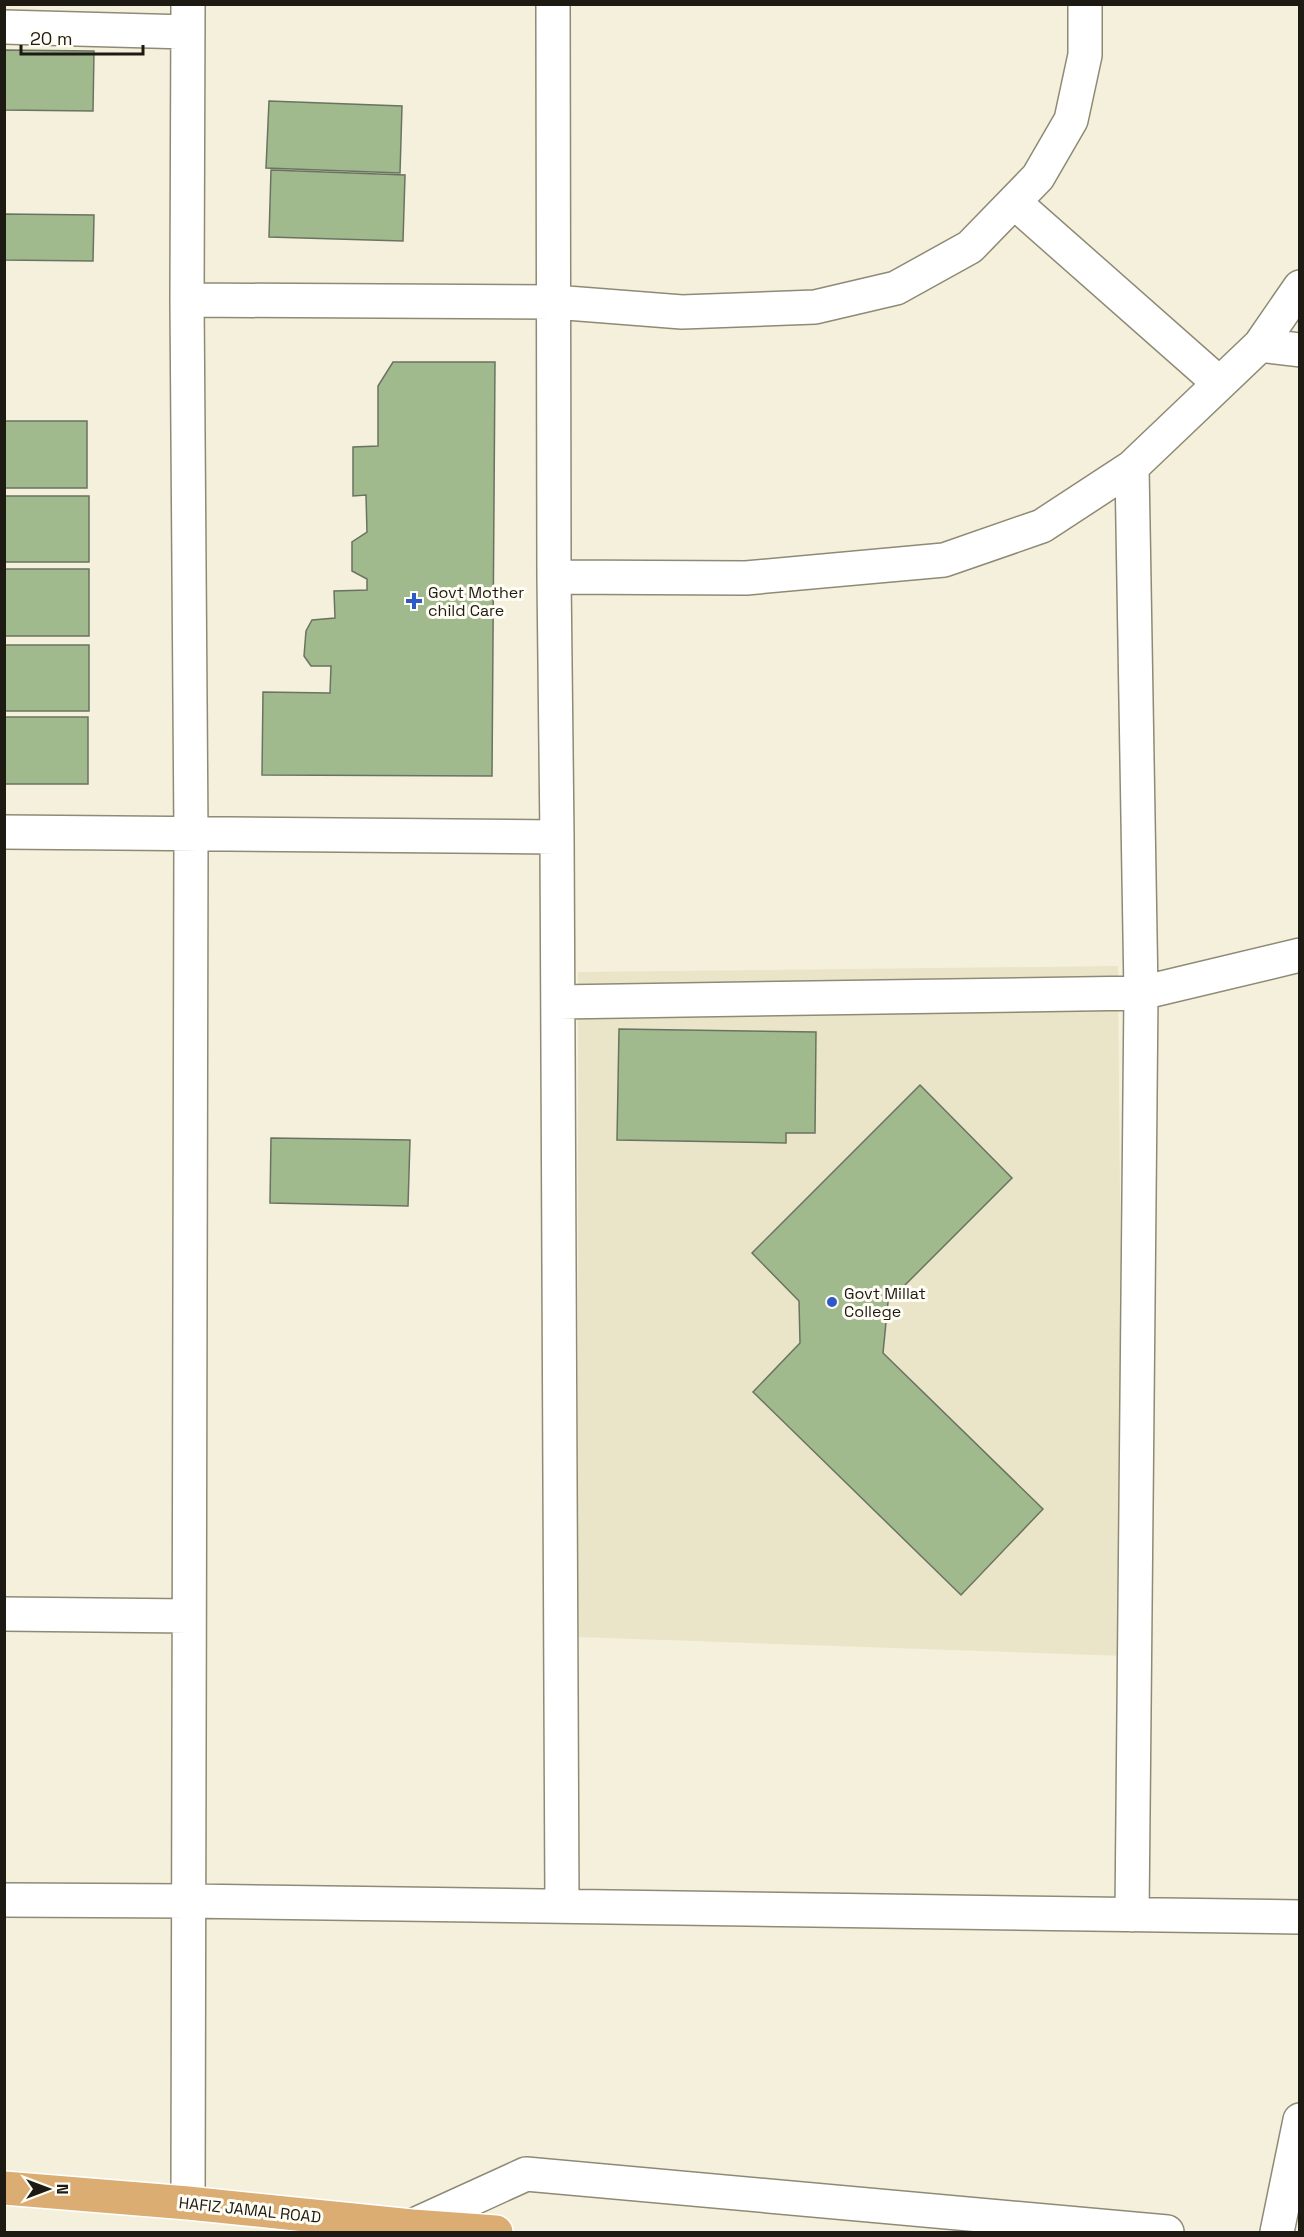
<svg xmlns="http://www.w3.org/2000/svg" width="1304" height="2237" font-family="'Space Grotesk',sans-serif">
	<rect width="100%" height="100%" fill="#f4f0db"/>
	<!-- built -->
	<path fill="#eae5c8" d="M1118 966 1124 1656 578 1637V972Z"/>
	<!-- building -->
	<path fill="#a1ba8d" stroke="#6a7362" stroke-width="1.5" d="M4 50 94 51 93 111 4 110Z
		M269 101 402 106 400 173 266 168Z
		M271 170 405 175 403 241 269 237Z
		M4 214 94 215 93 261 4 260Z
		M393 362H495L492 776 262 775 263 692 330 693 331 666H311L304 656 306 631 312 620 335 618 334 591 367 590V579L352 571V542L367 532 366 495 353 496V447L378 446V386Z
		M4 421H87V488H4Z
		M4 496H89V562H4Z
		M4 569H89V636H4Z
		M4 645H89V711H4Z
		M4 717H88V784H4Z
		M619 1029 816 1032 815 1133H786V1143L617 1140Z
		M920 1085 1012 1178 888 1302 883 1353 1043 1509 961 1595 753 1392 800 1343 799 1301 752 1253Z
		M271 1138 410 1140 408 1206 270 1203Z"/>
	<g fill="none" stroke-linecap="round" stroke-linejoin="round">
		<!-- minor casing -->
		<g stroke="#8e8a76" stroke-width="36">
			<path id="minor" d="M188 4 187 300 191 834 188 2203
				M553 4 554 577 557 837 562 1906
				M4 27 188 32
				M1014 202 1219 383
				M187 300 554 302 682 312 815 307 896 288 970 247 1038 177 1071 120 1085 55V4
				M1260 345 1300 350
				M1132 467 1141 993 1132 1915
				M554 577 746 578 944 560 1042 526 1132 467 1260 345 1300 287
				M4 832 557 837
				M558 1002 1141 993 1300 955
				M4 1614 189 1616
				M4 1900 189 1901 1300 1917
				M412 2226 526 2174 1167 2232
				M1277 2232 1300 2120"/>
		</g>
		<!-- major casing -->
		<g stroke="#fff" stroke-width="36">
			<path id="major" d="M4 2188 188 2203 412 2226 496 2232"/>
		</g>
		<!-- minor -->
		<use href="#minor" stroke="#fff" stroke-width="33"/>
		<!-- major -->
		<use href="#major" stroke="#dbad73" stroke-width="33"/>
	</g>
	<!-- markers -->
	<g fill="#2e59c8" stroke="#fffdf4" stroke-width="2">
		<path d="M411 592h6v6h6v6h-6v6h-6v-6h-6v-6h6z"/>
		<circle cx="832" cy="1302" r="6"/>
	</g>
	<g text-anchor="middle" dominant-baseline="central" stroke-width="6" stroke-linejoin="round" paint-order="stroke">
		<!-- poi labels -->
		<g font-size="16" fill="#1c1a13" stroke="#fffdf4" text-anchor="start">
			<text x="428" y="592">Govt Mother<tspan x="428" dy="18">child Care</tspan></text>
			<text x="844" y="1293">Govt Millat<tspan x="844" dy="18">College</tspan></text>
		</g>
		<!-- street labels -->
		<g font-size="16" fill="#1c1a13" stroke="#fffdf4">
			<text transform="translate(250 2210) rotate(6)">HAFIZ JAMAL ROAD</text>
		</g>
	</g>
	<!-- border -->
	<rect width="1304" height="2237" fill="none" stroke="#1c1a13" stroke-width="12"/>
	<!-- north arrow -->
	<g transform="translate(48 2189) rotate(90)" stroke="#fffdf4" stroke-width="4.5" paint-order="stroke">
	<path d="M0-4.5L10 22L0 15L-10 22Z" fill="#1c1a13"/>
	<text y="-9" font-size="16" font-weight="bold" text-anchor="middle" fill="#1c1a13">N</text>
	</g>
	<!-- scale -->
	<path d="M21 45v9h122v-9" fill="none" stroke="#1c1a13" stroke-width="3"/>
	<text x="30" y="45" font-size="18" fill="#1c1a13" stroke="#fffdf4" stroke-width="4.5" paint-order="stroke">20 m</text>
</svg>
